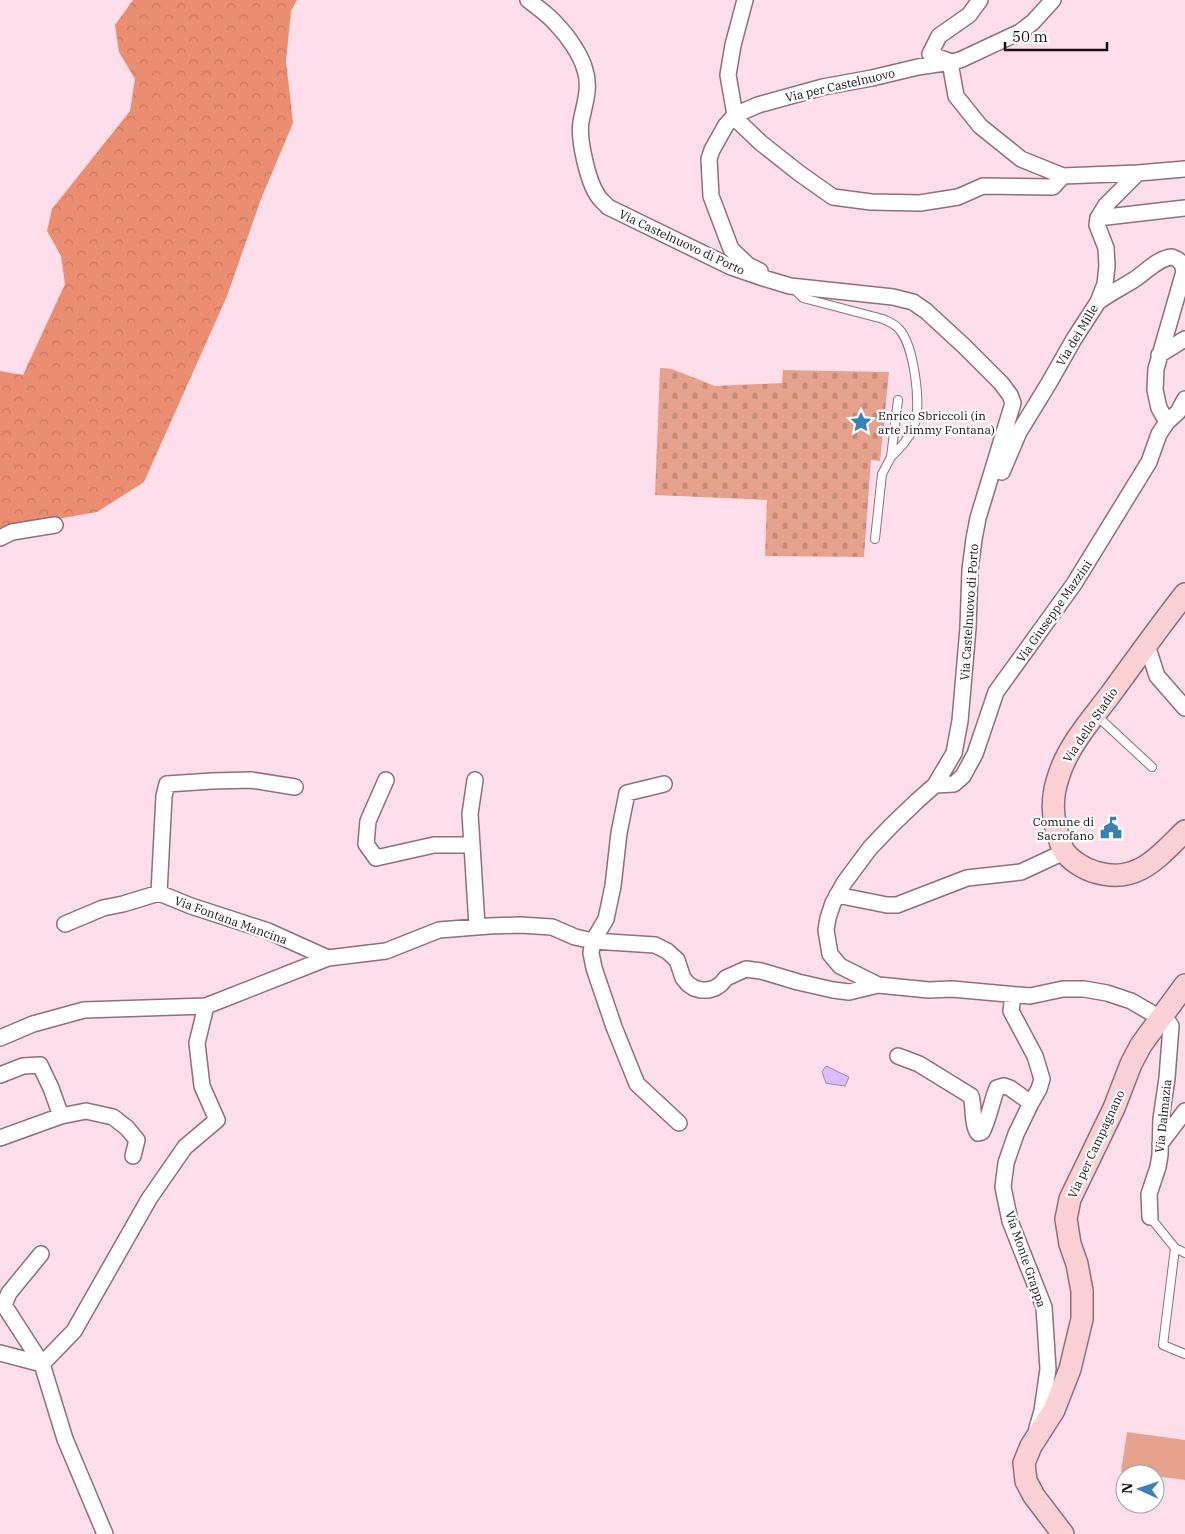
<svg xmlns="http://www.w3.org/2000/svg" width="1185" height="1534" font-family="'IBM Plex Serif',serif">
	<defs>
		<pattern id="forest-crowns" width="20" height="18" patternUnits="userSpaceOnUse" patternTransform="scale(1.25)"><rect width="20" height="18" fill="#ea8d71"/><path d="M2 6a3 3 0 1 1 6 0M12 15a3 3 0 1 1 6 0" fill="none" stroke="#c87861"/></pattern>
		<pattern id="cemetery-stones" width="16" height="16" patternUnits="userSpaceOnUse" patternTransform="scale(1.25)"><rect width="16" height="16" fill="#e7a28d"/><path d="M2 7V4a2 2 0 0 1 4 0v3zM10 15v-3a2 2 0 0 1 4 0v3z" fill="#c68a79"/></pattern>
	</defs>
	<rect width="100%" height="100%" fill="#fedeea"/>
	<!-- green -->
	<path fill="#e7a28d" d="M1127 1432 1185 1440V1480L1155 1476V1474H1138L1121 1472Z"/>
	<!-- forest -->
	<path fill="url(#forest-crowns)" d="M133 0H297L291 11 286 61 293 123 261 199 227 296 144 482 97 512 0 529V371L23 375 65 284 61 256 47 231 52 209 130 111 135 79 119 52 115 25Z"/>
	<!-- cemetery -->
	<path fill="url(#cemetery-stones)" d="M660 368 672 369 715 386 782 383 783 370 889 372 880 461 871 460 864 557 765 556 767 500 655 495Z"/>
	<!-- water -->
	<path fill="#ddbbfc" stroke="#a387b6" d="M826 1066 849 1077 845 1086 831 1084 826 1083 822 1072Z"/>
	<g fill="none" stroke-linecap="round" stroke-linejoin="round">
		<!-- lane casing -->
		<g stroke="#906e7c" stroke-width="10">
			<path id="lane" d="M793 288 803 298 883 319C889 322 895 324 899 329 914 345 922 406 914 426 909 439 900 448 891 457
				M875 539 882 474 891 457 898 400
				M1097 716 1152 767
				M1150 1217 1175 1248 1185 1253
				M1175 1248 1163 1345 1185 1354"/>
		</g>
		<!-- street casing -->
		<g stroke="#906e7c" stroke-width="18">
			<path id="street" d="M528 0C538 8 549 15 557 25 568 36 581 55 585 70 591 88 584 105 581 122 578 139 588 182 598 196 600 200 605 203 608 207L731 267 763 278 790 286 893 297 913 302 926 311 964 346 1001 383 1010 395 1013 403 978 518 974 539 970 570 968 628 960 721 954 753 935 785 917 801 891 826 870 848 844 883 833 903 828 918 826 930 830 954 840 966 878 985 929 990 952 989 1030 996 1063 989H1084L1107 993 1131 1001 1169 1023 1171 1026 1167 1078 1161 1119 1160 1155 1158 1167 1149 1194 1150 1217
				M745 0 733 45 728 75 735 115 739 122 761 143 799 173 833 197 871 202 920 203 958 197 983 186 1053 187 1063 176
				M980 0 969 15 939 36 930 54 951 62V68L956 96 980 126 1021 159 1063 176 1138 173
				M1098 218 1106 205 1138 173 1185 169
				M760 271 748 265 731 249 711 196 709 159 712 150 726 125 735 115 758 105 823 87 872 78 918 67 951 62 960 60 1020 32 1033 22 1053 0
				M1098 302C1110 293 1123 287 1135 279 1146 272 1158 258 1172 257 1181 260 1185 266 1183 275L1156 369 1155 390 1159 408 1167 422 1178 412 1185 399
				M1159 355 1185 339
				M1002 472 1019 432 1049 383 1074 339 1098 302 1105 284 1107 266 1106 248 1097 225 1098 218 1185 208
				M0 538 12 532 55 525
				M1147 645 1157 676 1185 708
				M386 780 368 821 366 844 376 858 434 845H472L477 926
				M664 784 627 793 619 833 613 886 606 919 593 941 591 953 594 968 614 1027 637 1084 679 1123
				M935 785 954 784 963 776 975 754 996 692 1074 584 1149 462 1159 434 1167 422
				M295 787 251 780 212 781 167 784 164 796 159 893 191 906 268 931 328 958
				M472 845 470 814 475 780
				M837 895 887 905H897L967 878 1021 872 1064 852
				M65 924 103 908 123 904 159 893
				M1013 995 1011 1011 1035 1056 1042 1079 1039 1089 1031 1103 1016 1134 1006 1163 1003 1187 1010 1221 1044 1307 1048 1369 1042 1411 1037 1428
				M0 1038 33 1024 84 1010 206 1006 328 958 386 951 439 930 489 926 520 925 552 927 575 937 593 941 655 945 667 951 677 960 683 978 688 984 694 988 701 990H708L715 988 721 984 726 978 746 969 761 971 798 982 833 990 849 992 878 985
				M898 1056 919 1064 971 1096C974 1106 972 1125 978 1133L982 1132C989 1119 991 1103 997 1088L1004 1086 1010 1088 1031 1103
				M0 1075 23 1066 40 1065 51 1088 61 1116
				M0 1138 61 1116 86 1111 113 1117 127 1128 137 1140 133 1156
				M1160 1144 1185 1111
				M41 1254 9 1293 4 1305 42 1364 65 1439 105 1534
				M0 1353 42 1364
				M42 1364 74 1331 149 1199 185 1147 217 1120 202 1086 197 1043 206 1006"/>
		</g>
		<!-- secondary casing -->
		<g stroke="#906e7c" stroke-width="24">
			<path id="secondary" d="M1185 594C1159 627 1135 661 1110 695 1091 720 1067 747 1058 778 1051 799 1052 820 1060 841 1061 844 1062 848 1064 851 1070 860 1084 869 1095 872 1137 885 1158 857 1185 831
				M1063 1534 1034 1496 1026 1481 1024 1463 1031 1446 1054 1410 1070 1369 1082 1319V1291L1077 1264 1070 1244 1066 1219 1070 1199 1114 1108 1131 1064 1141 1045 1185 985"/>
		</g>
		<!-- lane -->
		<use href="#lane" stroke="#fff" stroke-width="8"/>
		<!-- street -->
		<use href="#street" stroke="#fff" stroke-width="15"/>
		<!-- secondary -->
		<use href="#secondary" stroke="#fbd1d6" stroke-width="21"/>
	</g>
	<!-- icons -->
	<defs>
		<g id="sight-bare" transform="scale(1.725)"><path d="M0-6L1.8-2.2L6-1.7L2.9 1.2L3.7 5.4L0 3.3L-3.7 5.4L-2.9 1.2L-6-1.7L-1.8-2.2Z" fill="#3782b5" stroke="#fff" stroke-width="2.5" paint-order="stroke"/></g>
		<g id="civic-bare" transform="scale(1.725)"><path d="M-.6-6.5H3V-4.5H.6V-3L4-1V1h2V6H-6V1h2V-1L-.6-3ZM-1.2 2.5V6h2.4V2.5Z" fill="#3782b5" stroke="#fff" stroke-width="2.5" paint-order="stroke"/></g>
	</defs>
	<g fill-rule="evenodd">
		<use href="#sight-bare" x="861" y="422"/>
		<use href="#civic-bare" x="1111" y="828"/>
	</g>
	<g text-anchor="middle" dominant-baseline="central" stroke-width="4.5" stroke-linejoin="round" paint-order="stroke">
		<!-- street labels -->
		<g font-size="12" fill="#1b0e13" stroke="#fff">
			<text transform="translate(840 85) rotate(-13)">Via per Castelnuovo</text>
			<text transform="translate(682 242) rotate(25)">Via Castelnuovo di Porto</text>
			<text transform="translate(1077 335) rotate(-59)">Via dei Mille</text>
			<text transform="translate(1054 611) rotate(-55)">Via Giuseppe Mazzini</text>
			<text transform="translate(969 612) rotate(-86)">Via Castelnuovo di Porto</text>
			<text transform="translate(1090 725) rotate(-56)">Via dello Stadio</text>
			<text transform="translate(231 920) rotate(20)">Via Fontana Mancina</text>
			<text transform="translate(1163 1116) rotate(-84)">Via Dalmazia</text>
			<text transform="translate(1096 1144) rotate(-65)">Via per Campagnano</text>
			<text transform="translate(1026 1259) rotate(71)">Via Monte Grappa</text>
		</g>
		<!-- poi labels -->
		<g font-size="12" fill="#1b0e13" stroke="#fff" text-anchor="start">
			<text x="878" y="415">Enrico Sbriccoli (in<tspan x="878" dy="14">arte Jimmy Fontana)</tspan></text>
			<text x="1094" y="821" text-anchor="end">Comune di<tspan x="1094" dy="14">Sacrofano</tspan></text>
		</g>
	</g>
	<!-- north arrow -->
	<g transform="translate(1140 1489) rotate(273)"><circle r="24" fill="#ffffff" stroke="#a49fa1"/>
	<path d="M0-4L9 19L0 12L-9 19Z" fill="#3782b5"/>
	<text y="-8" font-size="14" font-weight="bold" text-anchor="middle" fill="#1b0e13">N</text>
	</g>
	<!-- scale -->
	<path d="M1005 42v8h102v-8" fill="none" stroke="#1b0e13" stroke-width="2.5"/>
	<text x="1012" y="42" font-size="15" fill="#1b0e13" stroke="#ffffff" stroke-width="4" paint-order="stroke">50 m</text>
</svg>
